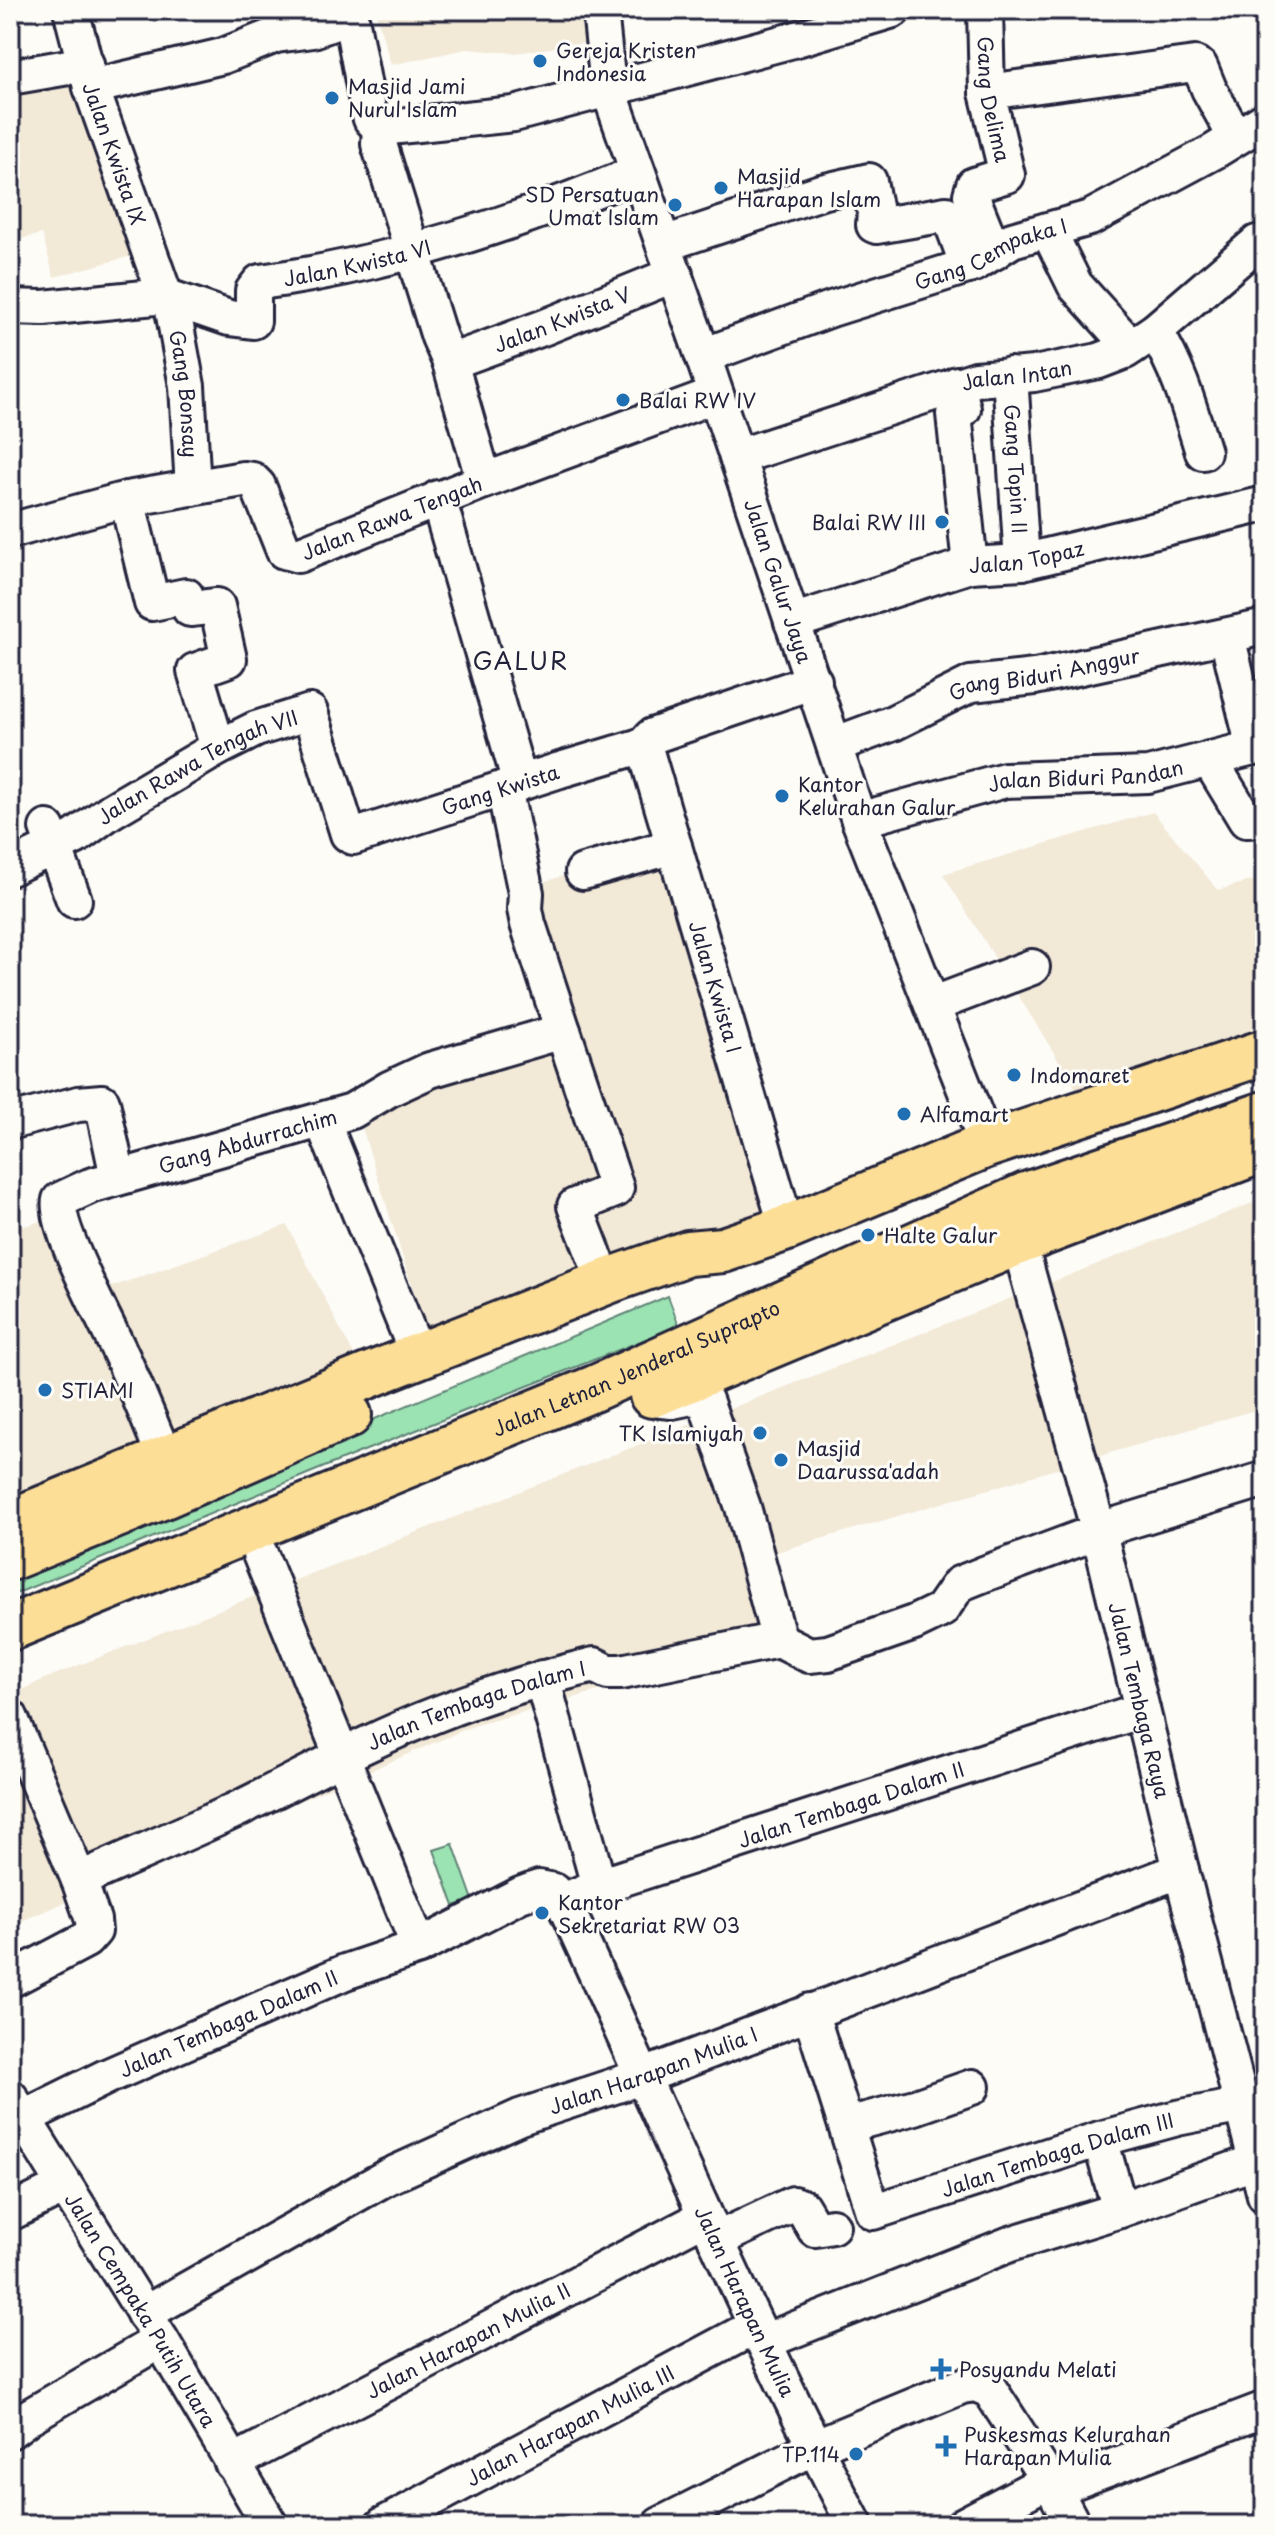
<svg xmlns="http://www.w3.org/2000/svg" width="1275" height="2535" font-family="'Playpen Sans',sans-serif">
	<rect width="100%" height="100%" fill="#fdfcf7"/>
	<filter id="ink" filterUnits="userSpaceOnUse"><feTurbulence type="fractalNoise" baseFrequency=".0125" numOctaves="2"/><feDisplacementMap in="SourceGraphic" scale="16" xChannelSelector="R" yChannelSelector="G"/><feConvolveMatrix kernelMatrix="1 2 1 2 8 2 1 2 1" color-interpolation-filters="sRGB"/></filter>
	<g filter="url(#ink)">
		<!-- built -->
		<path fill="#f2e9d7" d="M375 10H589L591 42 515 53 466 49 391 65Z
			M85 77 131 256 54 277 42 234 20 239 10 203V92Z
			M1153 812 1218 890 1265 877V1054L1090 1111 943 874Z
			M667 844 787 1228 432 1350 358 1115 568 1027 517 890Z
			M1265 1198V1407L743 1562 784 1639 473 1726 10 1926V1696L44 1679Z
			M63 1215 98 1292 287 1225 365 1377 10 1522V1230Z"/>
		<!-- green -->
		<path fill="#9be3b2" stroke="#5e8276" stroke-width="2" d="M668 1296 679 1326 356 1454 10 1596V1572Z
			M453 1844 473 1900 454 1906 434 1850Z"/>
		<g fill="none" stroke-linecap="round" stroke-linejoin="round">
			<!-- minor casing -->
			<g stroke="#22223b" stroke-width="40">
				<g id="minor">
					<path id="s1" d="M71 10 91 87 165 296"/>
					<path d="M345 10 352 23 368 108 371 119 380 128 514 114 793 40 893 10"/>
					<path id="s2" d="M600 10 608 87 617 113 703 356 859 820 987 1145"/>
					<path id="s3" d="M985 10 987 92 1007 175 974 185 971 195 994 252"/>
					<path d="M10 77 86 64"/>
					<path d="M91 87 223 56 276 35 313 30 341 20 352 23"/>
					<path d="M987 92 1195 64 1200 67 1209 89 1235 136"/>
					<path d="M380 128 379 144 439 337 450 362 484 481"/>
					<path d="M1048 230 1075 285 1131 347"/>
					<path d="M664 244 821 192 869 181 875 212 874 225 877 226 946 214 950 217 968 266"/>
					<path id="s4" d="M174 301 173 310 187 386 193 488"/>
					<path id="s5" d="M10 307 43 308 165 296 229 318 253 321V291L260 282C389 265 517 223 637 173"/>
					<path d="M1155 331C1179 369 1190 410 1203 452"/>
					<path id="s6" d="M703 356 831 309 974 264 1012 240 1090 218 1213 152 1265 120"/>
					<path id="s7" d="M450 362 545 327 675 274"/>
					<path id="s8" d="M1010 375 1022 562"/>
					<path d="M957 384 963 409 954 414 970 565"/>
					<path id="s9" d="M737 457 976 379 1034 374 1099 361 1125 351 1155 331 1257 243H1265"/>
					<path d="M438 498 520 783"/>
					<path d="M127 499 152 603 186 596 190 609 217 606 229 659 195 671 218 748"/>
					<path id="s10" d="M10 531 127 499 243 479 252 480 258 486 284 551 298 555 484 481 716 395"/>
					<path id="s11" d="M792 622 970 565 1022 562 1265 504"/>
					<path d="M1227 636 1254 748"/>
					<path id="s12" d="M644 745 787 1228"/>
					<path d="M644 745 652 736 814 681"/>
					<path id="s13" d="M834 745 893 723 971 684 1035 677 1265 627"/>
					<path d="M1209 759 1246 820 1265 819"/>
					<path id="s14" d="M859 820 1005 780 1148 775 1265 745"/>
					<path d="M47 828 74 900"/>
					<path id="s15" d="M10 868 75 837 111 811 218 748 256 729 310 712 348 834 353 837 560 770 644 745"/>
					<path d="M583 872 674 846"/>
					<path d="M932 1005 1032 967"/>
					<path d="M563 1031 616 1188 615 1190 575 1206 605 1283"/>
					<path d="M322 1120 418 1356"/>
					<path d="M10 1122 78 1104 102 1102 118 1177"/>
					<path id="s16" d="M1019 1242 1099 1532 1181 1870 1265 2195"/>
					<path d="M661 1400 672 1401 701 1395 705 1400 743 1507 779 1640"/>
					<path id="s17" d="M165 1459C152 1426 138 1393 124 1361 111 1331 53 1226 60 1200L90 1186 352 1111 389 1089 430 1070 563 1031 528 924 525 909 526 893 504 788"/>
					<path d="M260 1554 419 1947"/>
					<path d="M542 1678 599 1886"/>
					<path id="s18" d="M10 1717 79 1880C132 1856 187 1833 240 1808 305 1776 369 1740 437 1714 488 1694 541 1678 594 1665L608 1672H621L779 1640 809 1655 828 1653 914 1623 941 1610 959 1584 984 1574 1116 1525 1265 1479"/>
					<path id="s19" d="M563 1901 599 1886 1142 1710"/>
					<path d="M10 1980 86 1940 94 1931 93 1920 79 1880"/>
					<path id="s20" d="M810 2011 873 2212 1100 2139 1177 2118 1243 2105"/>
					<path id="s21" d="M10 2097 161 2340 270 2525"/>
					<path id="s22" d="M25 2117 106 2077 345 1972 419 1947 520 1895 539 1888 554 1891 563 1901C659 2109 748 2322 855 2525"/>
					<path d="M847 2125 915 2107 972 2087"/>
					<path d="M1100 2139 1120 2210"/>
					<path d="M10 2213 65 2186"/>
					<path d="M716 2240 793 2204 802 2207 815 2229 832 2226"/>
					<path id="s23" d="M144 2314 387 2177 520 2117 644 2076 1181 1870"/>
					<path d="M763 2342 1010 2244 1120 2210 1265 2158"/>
					<path d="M10 2431 30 2416 161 2340"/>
					<path id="s24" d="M232 2463 705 2217"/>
					<path d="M1054 2489 1265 2409"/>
					<path id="s25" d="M383 2525 756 2326"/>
					<path d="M660 2525 814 2447 962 2386 976 2384 990 2390 1054 2489 1073 2525"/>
					<path d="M964 2525 1047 2481"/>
				</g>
			</g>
			<!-- major casing -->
			<g stroke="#22223b" stroke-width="50">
				<g id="major">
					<path d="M652 1395 1019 1242 1265 1149"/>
					<path d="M10 1522 375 1373 611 1280 688 1253 723 1250 787 1228 987 1145 1265 1052"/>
					<path d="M10 1558 166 1495 349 1415"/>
					<path id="s26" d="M10 1628 595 1388 1026 1195 1265 1114"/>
				</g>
			</g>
			<!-- minor -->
			<use href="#minor" stroke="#fdfcf7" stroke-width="34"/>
			<!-- major -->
			<use href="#major" stroke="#fcde96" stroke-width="44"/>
		</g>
	</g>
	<!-- markers -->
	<g fill="#1f6fb2" stroke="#fdfcf7" stroke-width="3">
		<circle cx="540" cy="61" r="8"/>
		<circle cx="332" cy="98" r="8"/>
		<circle cx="721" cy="188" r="8"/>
		<circle cx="675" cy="205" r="8"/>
		<circle cx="623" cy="400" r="8"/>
		<circle cx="942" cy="522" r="8"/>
		<circle cx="782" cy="796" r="8"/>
		<circle cx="1014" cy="1075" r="8"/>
		<circle cx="904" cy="1114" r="8"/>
		<circle cx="868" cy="1235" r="8"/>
		<circle cx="45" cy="1390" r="8"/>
		<circle cx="760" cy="1433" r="8"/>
		<circle cx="781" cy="1460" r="8"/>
		<circle cx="542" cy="1913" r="8"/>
		<path d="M937 2357h8v8h8v8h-8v8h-8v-8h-8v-8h8z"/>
		<path d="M942 2434h8v8h8v8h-8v8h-8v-8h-8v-8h8z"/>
		<circle cx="856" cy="2454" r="8"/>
	</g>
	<g text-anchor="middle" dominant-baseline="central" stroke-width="6" stroke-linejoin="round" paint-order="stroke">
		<!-- poi labels -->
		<g font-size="20" fill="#22223b" stroke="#fdfcf7" text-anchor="start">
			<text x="556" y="50">Gereja Kristen<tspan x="556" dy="23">Indonesia</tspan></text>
			<text x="348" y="86">Masjid Jami<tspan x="348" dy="23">Nurul Islam</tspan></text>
			<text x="737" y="176">Masjid<tspan x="737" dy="23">Harapan Islam</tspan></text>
			<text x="659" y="194" text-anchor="end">SD Persatuan<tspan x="659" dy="23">Umat Islam</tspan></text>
			<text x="639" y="400">Balai RW IV</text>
			<text x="926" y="522" text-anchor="end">Balai RW III</text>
			<text x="798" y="784">Kantor<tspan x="798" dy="23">Kelurahan Galur</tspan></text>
			<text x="1030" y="1075">Indomaret</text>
			<text x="920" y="1114">Alfamart</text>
			<text x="884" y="1235">Halte Galur</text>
			<text x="61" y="1390">STIAMI</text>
			<text x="744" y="1433" text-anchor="end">TK Islamiyah</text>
			<text x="797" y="1448">Masjid<tspan x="797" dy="23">Daarussa'adah</tspan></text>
			<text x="558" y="1902">Kantor<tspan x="558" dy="23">Sekretariat RW 03</tspan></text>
			<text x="959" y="2369">Posyandu Melati</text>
			<text x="964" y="2434">Puskesmas Kelurahan<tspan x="964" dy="23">Harapan Mulia</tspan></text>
			<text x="840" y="2454" text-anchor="end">TP.114</text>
		</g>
		<!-- street labels -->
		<g font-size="20" fill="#22223b" stroke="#fdfcf7">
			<text stroke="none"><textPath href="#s3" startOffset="90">Gang Delima</textPath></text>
			<text stroke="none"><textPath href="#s1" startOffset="150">Jalan Kwista IX</textPath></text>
			<text stroke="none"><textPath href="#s6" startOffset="306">Gang Cempaka I</textPath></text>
			<text stroke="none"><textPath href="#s5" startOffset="388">Jalan Kwista VI</textPath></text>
			<text stroke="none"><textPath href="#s7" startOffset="120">Jalan Kwista V</textPath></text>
			<text stroke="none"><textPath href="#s9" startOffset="292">Jalan Intan</textPath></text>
			<text stroke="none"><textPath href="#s4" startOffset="94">Gang Bonsay</textPath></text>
			<text stroke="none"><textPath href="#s8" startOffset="94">Gang Topin II</textPath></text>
			<text stroke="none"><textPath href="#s10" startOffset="442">Jalan Rawa Tengah</textPath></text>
			<text stroke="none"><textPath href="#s11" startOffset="244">Jalan Topaz</textPath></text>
			<text stroke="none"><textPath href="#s2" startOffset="600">Jalan Galur Jaya</textPath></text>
			<text stroke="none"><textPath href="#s13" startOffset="224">Gang Biduri Anggur</textPath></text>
			<text stroke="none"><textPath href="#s15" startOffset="214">Jalan Rawa Tengah VII</textPath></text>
			<text stroke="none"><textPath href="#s14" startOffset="232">Jalan Biduri Pandan</textPath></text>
			<text stroke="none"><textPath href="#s15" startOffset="628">Gang Kwista</textPath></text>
			<text stroke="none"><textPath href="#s12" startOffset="252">Jalan Kwista I</textPath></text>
			<text stroke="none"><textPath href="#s17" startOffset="478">Gang Abdurrachim</textPath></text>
			<text stroke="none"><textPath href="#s26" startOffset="678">Jalan Letnan Jenderal Suprapto</textPath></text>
			<text stroke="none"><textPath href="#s16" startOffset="474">Jalan Tembaga Raya</textPath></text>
			<text stroke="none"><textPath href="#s18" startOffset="612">Jalan Tembaga Dalam I</textPath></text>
			<text stroke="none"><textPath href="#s19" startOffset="304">Jalan Tembaga Dalam II</textPath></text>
			<text stroke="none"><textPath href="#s22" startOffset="224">Jalan Tembaga Dalam II</textPath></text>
			<text stroke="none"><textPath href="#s23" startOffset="566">Jalan Harapan Mulia I</textPath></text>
			<text stroke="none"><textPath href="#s20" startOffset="404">Jalan Tembaga Dalam III</textPath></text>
			<text stroke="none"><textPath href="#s22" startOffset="1032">Jalan Harapan Mulia</textPath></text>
			<text stroke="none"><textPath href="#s21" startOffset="250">Jalan Cempaka Putih Utara</textPath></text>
			<text stroke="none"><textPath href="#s24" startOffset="266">Jalan Harapan Mulia II</textPath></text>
			<text stroke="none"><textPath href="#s25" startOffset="212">Jalan Harapan Mulia III</textPath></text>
		</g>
		<!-- quarter labels -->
		<g font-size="24" letter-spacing="2" fill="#22223b" stroke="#fdfcf7">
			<text x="521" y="660">GALUR</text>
		</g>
	</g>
	<!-- margin -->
	<rect width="1275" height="2535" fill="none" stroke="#fdfcf7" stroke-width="40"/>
	<rect x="20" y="20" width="1235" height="2495" fill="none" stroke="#22223b" stroke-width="3" filter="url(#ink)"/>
</svg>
